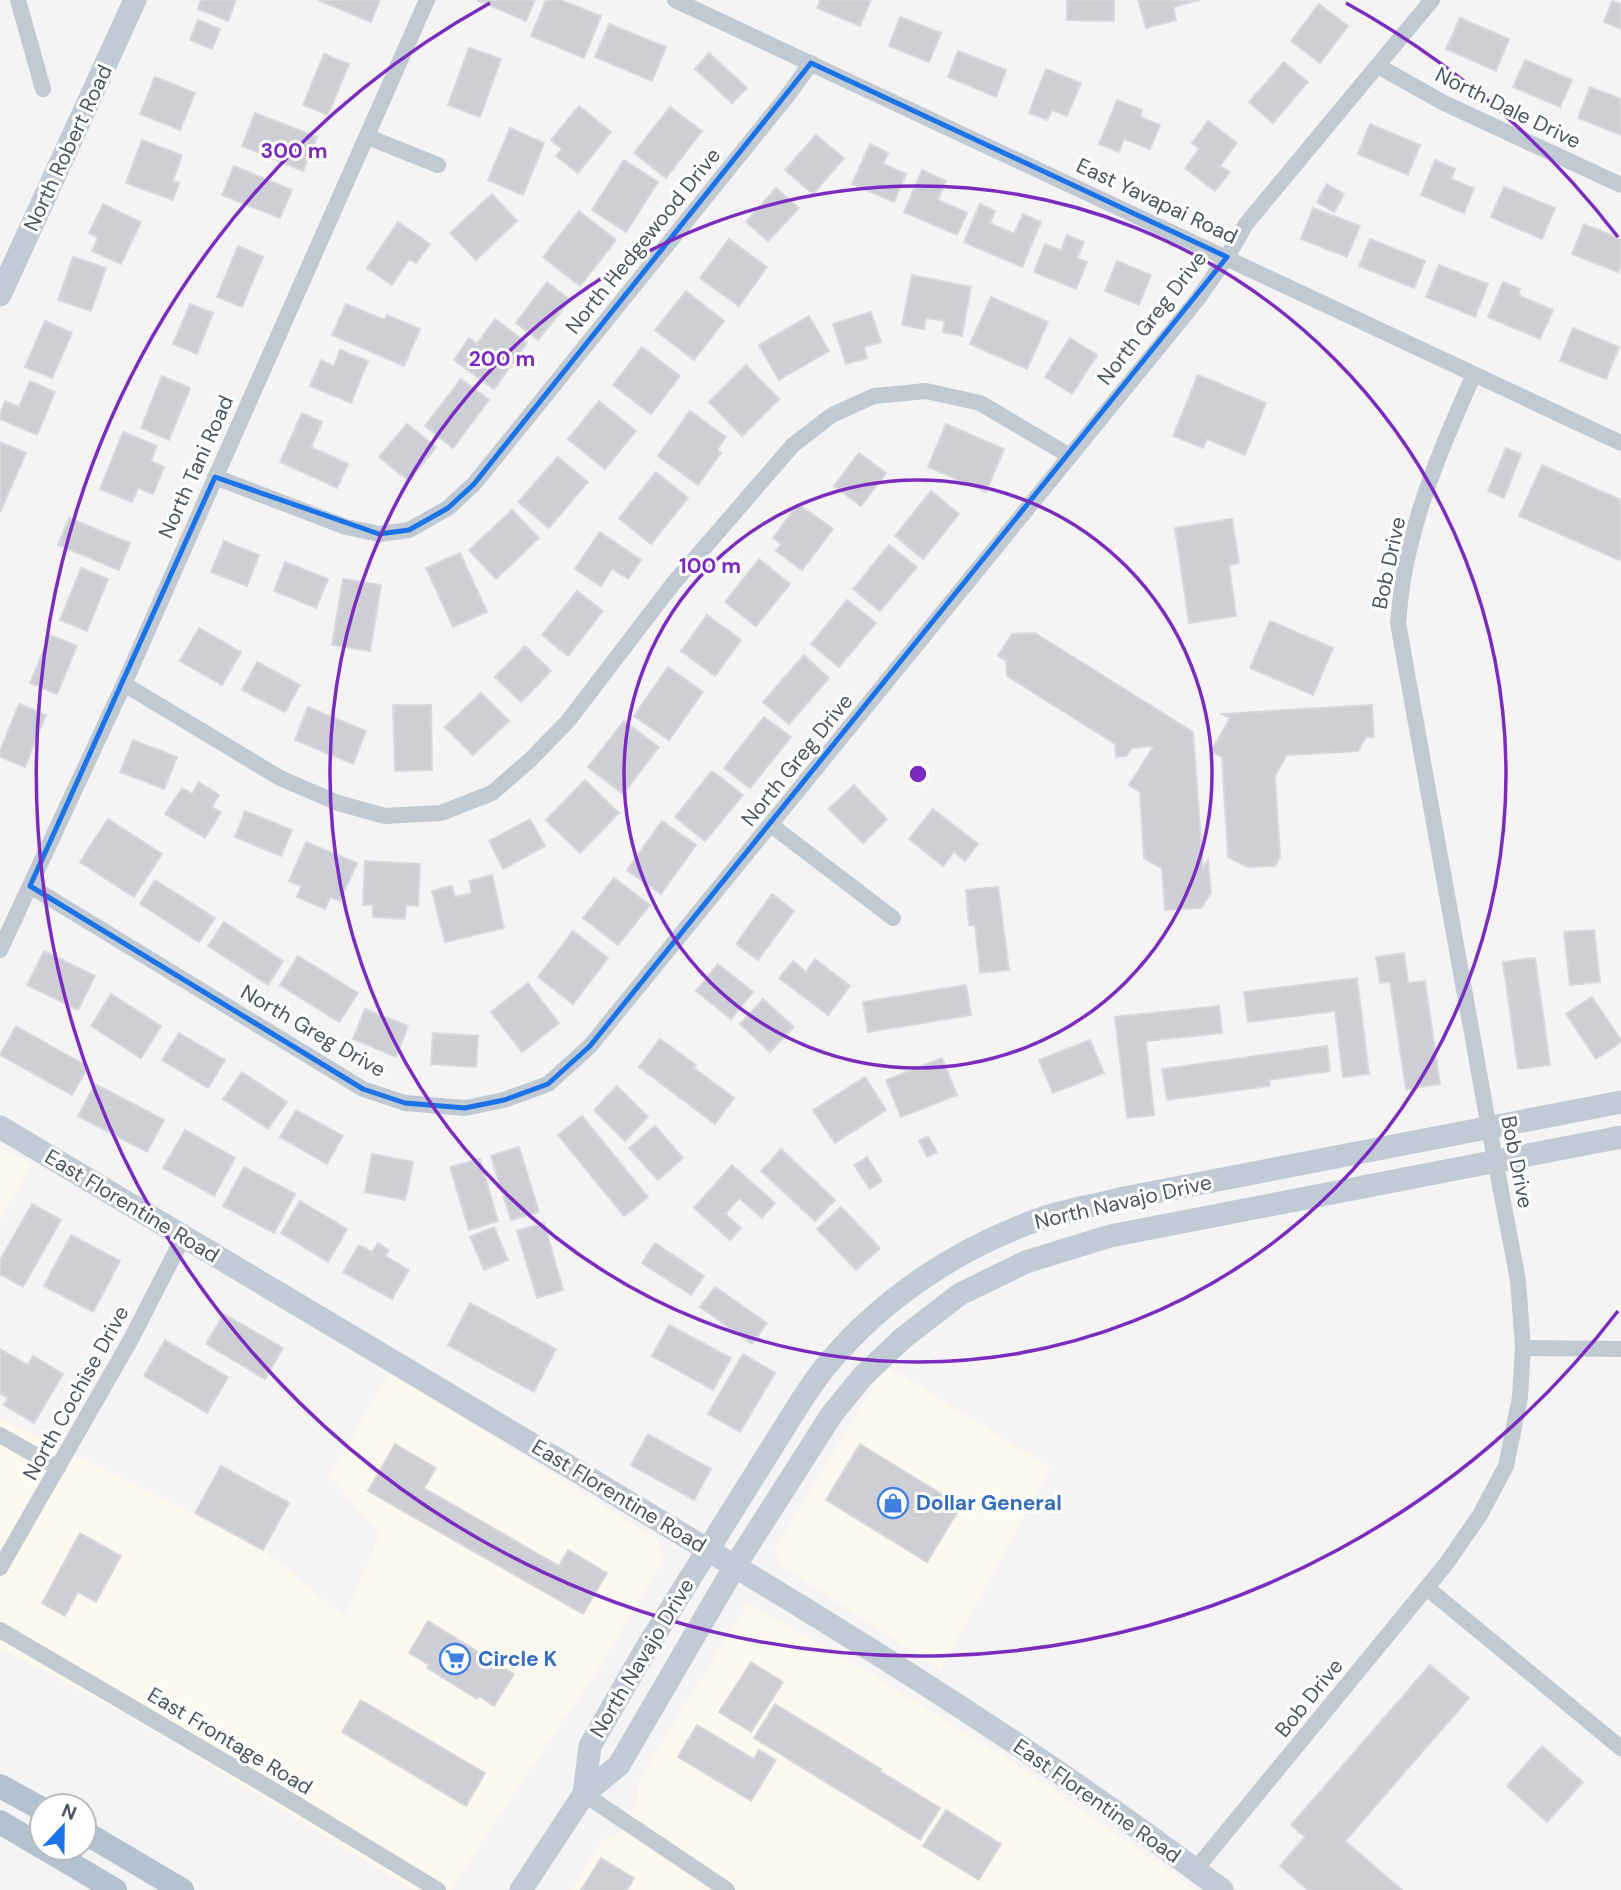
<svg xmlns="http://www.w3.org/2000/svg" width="1621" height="1890" font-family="'DM Sans',sans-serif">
	<rect width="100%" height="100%" fill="#f5f3f3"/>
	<!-- commercial -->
	<path fill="#fdf9ef" d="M0 1148 32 1164 0 1219Z
		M886 1366 1050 1468 940 1670 781 1565 775 1550Z
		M390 1372 657 1540 664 1558 601 1665 528 1771 451 1890H414L124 1713 0 1648V1418L174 1504 265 1551 345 1618 380 1534 330 1476Z
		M748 1604 858 1666 1016 1765 1197 1890H572L602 1841 621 1831 637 1802 639 1780Z"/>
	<!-- building -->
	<path fill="#cdcfd5" stroke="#d7d9de" stroke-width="2" d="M201 0H236L228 21 198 9Z
		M318 0H380L371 22Z
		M477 0H535L526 21Z
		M546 0H561L601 16 584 58 531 36Z
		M820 0H871L860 26 817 8Z
		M1067 0H1114V21L1067 20Z
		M1138 0H1199L1173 7 1176 20 1146 28Z
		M1612 1 1621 4V29L1604 22Z
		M1319 4 1348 26 1320 63 1291 41Z
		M900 17 941 33 929 62 889 46Z
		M1460 18 1509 39 1496 71 1446 49Z
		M198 20 220 29 212 49 190 40Z
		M609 24 666 47 652 81 595 57Z
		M469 48 501 59 480 117 448 105Z
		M958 51 1006 70 996 97 948 77Z
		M709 53 747 88 732 103 695 69Z
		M324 54 349 64 328 115 303 105Z
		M1525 60 1572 80 1560 107 1513 87Z
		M1284 62 1308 82 1273 123 1249 102Z
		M1046 69 1081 83 1067 116 1052 110 1047 120 1029 113Z
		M155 77 195 93 180 130 140 114Z
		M1590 87 1621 99V135L1578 118Z
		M1117 100 1142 110 1140 117 1160 125 1150 149 1124 139 1119 152 1099 144Z
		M579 106 611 132 578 173 556 156 562 149 551 140Z
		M670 107 702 131 666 178 634 153Z
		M255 113 317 137 303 171 242 146Z
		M1208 121 1237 143 1220 166 1230 172 1215 191 1185 168 1199 149 1192 143Z
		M1370 124 1420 145 1408 175 1358 154Z
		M510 128 544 143 523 195 488 180Z
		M816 135 844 158 813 194 785 170Z
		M142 140 182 155 173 181 179 183 173 200 126 183Z
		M870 144 888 153 883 164 906 174 894 202 852 184Z
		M624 160 658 182 626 232 592 210Z
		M1435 160 1455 169 1451 179 1474 188 1464 213 1421 195Z
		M234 166 292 190 280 218 222 195Z
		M922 170 946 181 938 200 967 213 957 235 904 212Z
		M1327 184 1344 194 1334 212 1317 202Z
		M1504 187 1555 208 1542 239 1491 217Z
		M776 188 799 208 768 241 746 222Z
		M492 194 517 221 476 260 450 233Z
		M103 204 141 222 121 264 92 251 98 238 89 233Z
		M980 204 995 211 990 223 1014 234 1023 214 1041 222 1022 267 964 242Z
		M1313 208 1360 226 1347 257 1301 239Z
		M579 211 616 240 580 286 543 257Z
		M398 222 430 244 416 263 409 259 392 285 367 268Z
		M1584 224 1621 239V265L1618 272 1572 254Z
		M1067 235 1084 242 1077 258 1087 262 1076 289 1034 272 1045 244 1061 250Z
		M729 239 767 267 739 306 700 278Z
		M1370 239 1425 261 1414 288 1359 266Z
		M238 246 263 257 242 307 217 297Z
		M73 257 106 268 91 311 58 300Z
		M1117 261 1151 275 1139 305 1105 291Z
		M1439 265 1488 284 1475 317 1426 297Z
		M912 275 971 287 962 336 943 332 945 321 926 318 924 329 902 325Z
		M547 282 570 300 538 340 516 323Z
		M1503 282 1520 289 1518 295 1553 310 1540 339 1488 317Z
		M686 291 724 321 694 360 655 330Z
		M991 297 1048 322 1027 369 970 344Z
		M190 304 213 313 197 354 173 344Z
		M346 304 385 320 387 315 420 329 404 366 332 335Z
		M871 312 881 342 864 347 867 358 846 364 833 324Z
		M809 316 829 351 779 380 759 345Z
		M495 319 527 343 494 389 454 360 469 338 477 344Z
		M45 321 72 333 52 378 25 367Z
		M1573 328 1619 347 1606 379 1560 361Z
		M1070 338 1097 355 1072 394 1045 377Z
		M642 347 680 376 651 414 613 385Z
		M340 350 368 361 351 403 310 386 321 360 334 366Z
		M746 365 779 399 742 436 709 402Z
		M1198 375 1266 403 1245 455 1207 439 1203 448 1173 436Z
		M162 376 190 388 169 440 141 428Z
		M461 379 489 400 453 448 425 426Z
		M30 381 55 392 37 435 0 419V414L5 401 19 407Z
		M599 401 636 431 605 469 568 439Z
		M690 411 726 437 717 450 721 453 698 485 658 456Z
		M302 413 322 422 311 447 348 464 337 488 280 462Z
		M407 424 436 447 409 481 379 457Z
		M946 424 1004 449 986 492 928 467Z
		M123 432 157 446 151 461 164 467 153 494 138 488 132 502 100 489Z
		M0 442 26 453 0 512Z
		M1506 448 1521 454 1504 498 1488 491Z
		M859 453 886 473 861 506 834 486Z
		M558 457 588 482 549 528 518 502Z
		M1542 465 1621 500V561L1519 516Z
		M656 472 688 498 651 544 619 518Z
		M931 491 959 514 923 559 895 536Z
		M798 504 833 529 802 570 776 551 781 544 773 538Z
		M512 510 539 538 496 579 469 550Z
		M69 518 130 543 119 570 58 545Z
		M1232 519 1239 563 1229 565 1236 616 1189 623 1175 528Z
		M600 532 641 560 628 579 612 569 601 586 575 569Z
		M224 541 259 555 247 586 211 572Z
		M889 545 917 567 880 611 853 589Z
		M460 553 487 612 453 627 426 568Z
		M759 559 790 584 756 626 725 602Z
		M285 562 328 579 316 608 274 591Z
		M81 568 108 579 87 631 60 620Z
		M343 579 381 585 370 651 332 645Z
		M577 591 603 611 568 656 542 635Z
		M847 600 876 623 839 667 811 644Z
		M707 615 741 640 715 676 681 651Z
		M1270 621 1333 648 1313 695 1250 668Z
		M199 628 241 652 222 685 180 661Z
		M1035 633 1193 732 1203 869 1208 860 1211 893 1201 908 1165 910 1162 869 1144 858 1140 792 1129 785 1154 746 1132 748 1126 756 1116 757 1115 744 1007 676 1006 661 998 656 1012 634Z
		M50 635 77 646 57 694 30 683Z
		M525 646 551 671 521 702 495 677Z
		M804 655 829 678 789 724 763 702Z
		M257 662 300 685 285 712 242 690Z
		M668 667 703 692 669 740 634 716Z
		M481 693 509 721 473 755 445 727Z
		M19 704 46 715 25 767 0 757V751Z
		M393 705H431L432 770 395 771Z
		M1370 705H1372L1374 737H1366L1358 751 1287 755 1275 776 1280 857 1275 866 1247 867 1228 857 1222 757 1211 751 1230 718 1222 714Z
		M308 707 366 731 353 764 295 740Z
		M764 717 791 737 750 788 724 768Z
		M624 721 659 747 623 794 588 767Z
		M133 740 177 757 164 789 120 772Z
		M712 771 743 795 705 841 675 817Z
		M585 780 619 813 580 853 546 820Z
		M199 782 219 795 212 807 221 812 205 838 165 814 182 788 192 794Z
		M854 785 887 819 863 843 829 809Z
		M933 809 978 844 965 861 954 852 943 866 909 839Z
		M245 811 292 830 281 856 235 837Z
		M108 819 162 854 134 897 80 862Z
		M530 819 545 846 503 869 489 841Z
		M662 821 696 845 661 894 627 870Z
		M306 842 357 863 340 901 330 897 325 909 297 897 301 886 289 881Z
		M365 861 420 864 418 906 406 905 405 919 373 917V905H363Z
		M492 875 504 928 445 942 432 891 452 886 455 897 472 893 469 881Z
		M614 878 650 905 618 945 583 918Z
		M155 880 215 918 199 942 140 904Z
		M998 887 1009 970 980 973 975 925H969L966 890Z
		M772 894 794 911 758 960 736 944Z
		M224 922 283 961 268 985 208 946Z
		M1594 930 1600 982 1570 985 1564 932Z
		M573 931 608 958 573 1004 538 977Z
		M44 951 95 976 78 1010 27 985Z
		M1404 953 1408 983 1425 981 1440 1084 1406 1089 1390 982 1380 983 1376 957Z
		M298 956 358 993 339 1022 280 985Z
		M1535 958 1550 1065 1518 1069 1503 962Z
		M815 959 850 986 828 1015 779 978 793 961 806 972Z
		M718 964 753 992 731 1019 696 991Z
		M1357 978 1369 1074 1343 1077 1335 1011 1248 1022 1244 992Z
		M528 983 559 1023 522 1052 491 1012Z
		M966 985 971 1015 868 1032 863 1002Z
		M111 994 161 1026 141 1058 91 1026Z
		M1592 997 1621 1040V1042L1596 1059 1566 1014Z
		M763 999 794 1027 770 1052 740 1024Z
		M1219 1006 1222 1033 1146 1041 1154 1115 1127 1118 1115 1017Z
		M365 1009 408 1026 396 1057 353 1039Z
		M16 1026 88 1067 72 1095 0 1055Z
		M179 1033 225 1060 208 1088 162 1060Z
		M433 1033 478 1036 476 1067 431 1064Z
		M660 1039 696 1065 694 1068 734 1098 715 1124 639 1067Z
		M1090 1040 1104 1073 1053 1093 1039 1060Z
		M1327 1046 1330 1071 1269 1080 1270 1086 1167 1100 1162 1069Z
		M942 1058 957 1095 901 1117 886 1080Z
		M242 1072 287 1102 268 1129 223 1099Z
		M865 1077 886 1110 835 1143 813 1110Z
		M95 1084 164 1120 147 1152 78 1116Z
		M617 1086 648 1117 625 1141 594 1110Z
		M296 1110 343 1136 327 1164 280 1137Z
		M582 1116 648 1197 624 1216 558 1135Z
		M655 1126 683 1158 658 1180 629 1148Z
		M185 1130 235 1158 214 1196 163 1168Z
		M928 1136 937 1152 927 1157 919 1141Z
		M519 1147 539 1212 511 1220 491 1156Z
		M781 1149 835 1200 815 1221 761 1171Z
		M372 1154 413 1162 405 1200 365 1192Z
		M867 1157 882 1181 870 1189 854 1165Z
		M480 1159 498 1221 469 1230 450 1167Z
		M732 1165 775 1203 762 1218 739 1198 725 1214 741 1228 730 1240 694 1208Z
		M244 1167 295 1194 274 1233 223 1206Z
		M300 1201 347 1229 328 1262 281 1233Z
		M32 1204 61 1220 23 1287 0 1274V1260Z
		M841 1207 880 1248 856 1270 817 1229Z
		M544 1223 563 1290 537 1298 517 1231Z
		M494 1227 508 1260 484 1270 470 1237Z
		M71 1235 120 1261 93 1312 44 1286Z
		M378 1243 389 1250 385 1256 409 1270 392 1299 343 1272 359 1245 372 1252Z
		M655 1243 704 1276 691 1295 642 1263Z
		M715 1287 767 1323 752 1344 700 1307Z
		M470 1303 556 1349 534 1392 448 1345Z
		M224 1314 283 1348 265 1379 206 1344Z
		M669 1325 731 1358 713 1390 652 1356Z
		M165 1340 228 1377 207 1413 144 1376Z
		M0 1349 28 1365 33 1356 63 1374 34 1423 4 1405 8 1398 0 1393Z
		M743 1354 775 1373 740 1432 708 1414Z
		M648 1434 711 1469 694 1500 631 1465Z
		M395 1444 436 1468 424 1488 559 1566 568 1550 607 1573 583 1614 368 1491Z
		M860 1444 961 1506 927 1562 826 1500Z
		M221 1466 289 1503 263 1550 195 1513Z
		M80 1533 121 1556 96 1602 78 1592 65 1616 42 1603Z
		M428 1621 514 1674 494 1706 479 1696 477 1699 427 1668 429 1665 409 1653Z
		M751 1662 783 1682 751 1732 719 1712Z
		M1430 1665 1469 1698 1345 1841 1402 1890H1308L1280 1866 1305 1837 1291 1825Z
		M361 1700 485 1773 466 1806 342 1732Z
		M775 1704 881 1769 880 1771 940 1808 920 1840 754 1738Z
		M697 1725 754 1759 759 1750 776 1760 751 1801 678 1757Z
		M1542 1746 1583 1782 1547 1822 1507 1786Z
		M946 1810 1001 1844 979 1880 923 1846Z
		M601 1858 634 1878 627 1890H581Z"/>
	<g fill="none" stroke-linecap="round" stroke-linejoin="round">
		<!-- street -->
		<path stroke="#c1cad2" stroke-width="16" d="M18 0 43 89
			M675 0 1621 443
			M1378 66 1444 103 1621 185
			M368 137 438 165
			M215 477 346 527 379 534 409 530 448 508 474 484 788 95 811 63
			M124 684 280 778 338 803 385 816 441 813 492 793 530 760 568 721 672 585 793 445 832 415 874 396 926 391 980 403 1070 456
			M771 825 893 918
			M30 886 363 1089 405 1103 465 1108 504 1100 548 1084 590 1046 1197 300 1227 257 1246 224 1432 0
			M0 950 124 684 427 0
			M1523 1348 1621 1349
			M0 1435 58 1468
			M0 1568 130 1341 184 1236
			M1427 1588 1621 1748
			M0 1630 273 1790 438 1890
			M584 1794 727 1890
			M1195 1870 1446 1564 1480 1515 1506 1466 1520 1397 1523 1348 1518 1280 1489 1128 1398 623C1400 605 1401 587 1405 569 1418 501 1446 437 1474 374"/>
		<!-- secondary -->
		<path stroke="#c1cbd6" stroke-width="23" d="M0 295 135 0
			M0 1127C195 1243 390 1360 585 1476 802 1606 1020 1736 1222 1890
			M584 1794 590 1746 647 1647 801 1401C809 1389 817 1377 826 1366 882 1298 958 1248 1040 1219 1065 1210 1093 1206 1119 1199L1621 1102
			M521 1890 584 1794 619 1765 735 1566 832 1414 863 1376 903 1338 960 1294 1026 1262 1110 1236 1621 1137"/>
		<!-- primary -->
		<path stroke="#b3c2d1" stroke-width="24" d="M0 1786 42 1809
			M0 1822 42 1847
			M84 1832 182 1890
			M44 1848 115 1890"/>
	</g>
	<!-- marked area -->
	<path fill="none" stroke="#1a73e8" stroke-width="5" stroke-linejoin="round" d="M811 63 1227 257 590 1046 548 1084 504 1100 465 1108 405 1103 363 1089 30 886 215 477 379 534 409 530 448 508 474 484Z"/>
	<!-- distance rings -->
	<g fill="none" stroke="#7b2cbf" stroke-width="3.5">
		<circle cx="918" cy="774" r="294"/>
		<circle cx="918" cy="774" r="588"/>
		<path d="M1618 1311A882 882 0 1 1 490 3M1346 3A882 882 0 0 1 1618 237"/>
	</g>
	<!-- icons -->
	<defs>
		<g id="shop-ring" transform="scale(1.575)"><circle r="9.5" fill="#fff" stroke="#3f7fe0" stroke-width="1.5"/><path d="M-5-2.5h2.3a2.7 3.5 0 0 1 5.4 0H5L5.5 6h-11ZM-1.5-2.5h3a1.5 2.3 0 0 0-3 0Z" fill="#3f7fe0"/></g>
		<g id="supermarket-ring" transform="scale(1.575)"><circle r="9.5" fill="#fff" stroke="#3f7fe0" stroke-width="1.5"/><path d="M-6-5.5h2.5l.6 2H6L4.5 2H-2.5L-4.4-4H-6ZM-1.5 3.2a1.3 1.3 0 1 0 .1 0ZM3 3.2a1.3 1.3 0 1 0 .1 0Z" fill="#3f7fe0"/></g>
	</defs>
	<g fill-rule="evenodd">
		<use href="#shop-ring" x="893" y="1503"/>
		<use href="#supermarket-ring" x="455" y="1659"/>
	</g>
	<g text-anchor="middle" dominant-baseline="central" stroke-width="6" stroke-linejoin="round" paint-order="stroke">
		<!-- street labels -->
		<g font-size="21" fill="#4a5661" stroke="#fff">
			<text transform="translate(1508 108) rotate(26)">North Dale Drive</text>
			<text transform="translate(68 148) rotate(-65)">North Robert Road</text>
			<text transform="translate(1157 201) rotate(25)">East Yavapai Road</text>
			<text transform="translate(643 241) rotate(-51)">North Hedgewood Drive</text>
			<text transform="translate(1152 318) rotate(-52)">North Greg Drive</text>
			<text transform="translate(196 467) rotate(-66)">North Tani Road</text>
			<text transform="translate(1389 563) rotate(-78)">Bob Drive</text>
			<text transform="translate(797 760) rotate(-51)">North Greg Drive</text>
			<text transform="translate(313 1031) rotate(30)">North Greg Drive</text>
			<text transform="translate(1517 1162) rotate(79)">Bob Drive</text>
			<text transform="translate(1123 1202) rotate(-13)">North Navajo Drive</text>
			<text transform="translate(132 1206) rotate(31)">East Florentine Road</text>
			<text transform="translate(76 1393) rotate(-61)">North Cochise Drive</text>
			<text transform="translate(619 1496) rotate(31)">East Florentine Road</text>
			<text transform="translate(642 1658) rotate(-59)">North Navajo Drive</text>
			<text transform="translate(1309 1698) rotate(-51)">Bob Drive</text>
			<text transform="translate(230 1741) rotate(31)">East Frontage Road</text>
			<text transform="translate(1097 1801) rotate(35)">East Florentine Road</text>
		</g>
		<!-- shop labels -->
		<g font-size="21" font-weight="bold" fill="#366cbe" stroke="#fff" text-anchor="start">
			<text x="916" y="1503">Dollar General</text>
			<text x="478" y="1659">Circle K</text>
		</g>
	</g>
	<circle cx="918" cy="774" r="10" fill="#7b2cbf" stroke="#fff" stroke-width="3.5"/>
	<g font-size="21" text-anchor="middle" font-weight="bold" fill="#7b2cbf" stroke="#fff" stroke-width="6" stroke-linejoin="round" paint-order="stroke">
		<text x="294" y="158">300 m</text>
		<text x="502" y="366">200 m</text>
		<text x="710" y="573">100 m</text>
	</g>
	<!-- north arrow -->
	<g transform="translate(63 1827) rotate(22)"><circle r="33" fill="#ffffff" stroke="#b7bbc0" stroke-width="2"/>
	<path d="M0-5L12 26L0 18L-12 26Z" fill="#1a73e8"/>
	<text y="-10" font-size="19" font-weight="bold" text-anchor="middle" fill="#4a5661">N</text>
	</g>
</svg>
